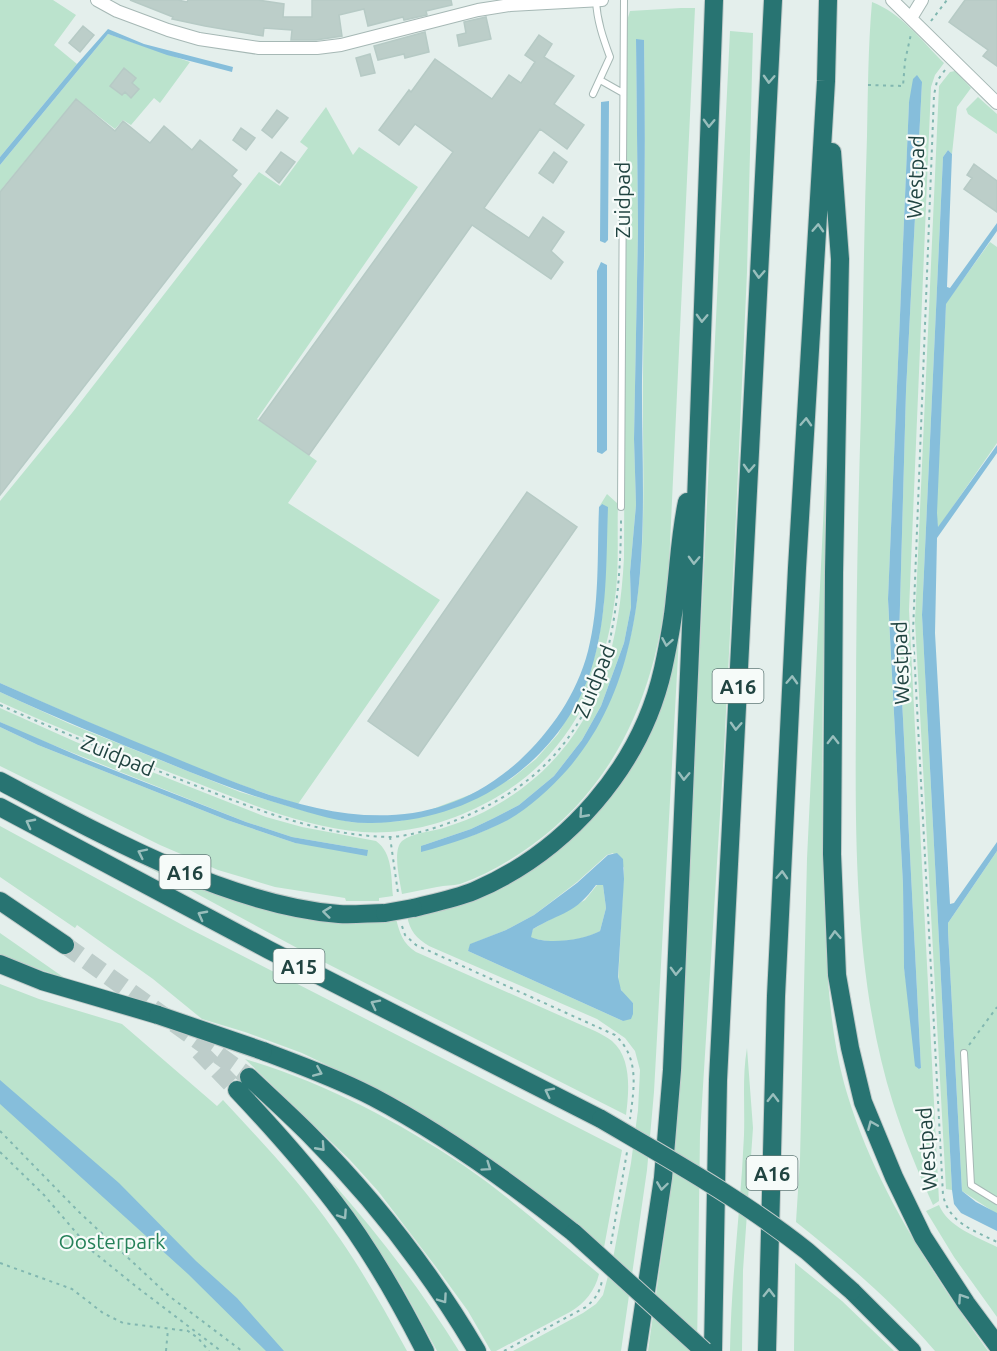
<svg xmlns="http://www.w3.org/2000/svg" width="997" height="1351" font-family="Ubuntu,sans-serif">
	<rect width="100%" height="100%" fill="#e4efec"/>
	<!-- green -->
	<path fill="#bbe3cd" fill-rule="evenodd" d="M0 0H53L76 15 54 45 77 64 0 157Z
		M872 2C901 13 922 41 944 63L935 75 931 87 909 610 939 1201 933 1205C918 1172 904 1138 893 1103 854 980 855 837 856 709 856 610 858 510 861 411 863 319 864 228 867 136 868 92 868 47 872 2ZM922 82 906 391 899 641 921 1068 919 1069 904 968 903 885 888 600 909 102Z
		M681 8H695L669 565C661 675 625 778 532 845 510 861 486 875 460 884 453 886 445 885 437 887 425 889 414 892 402 894 400 881 392 850 402 841 413 832 433 832 446 827 459 823 472 818 484 812 588 758 618 668 624 558L626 24 630 11ZM636 40H644C646 152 644 264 643 376 641 514 662 675 554 781 532 804 509 821 479 833 461 840 440 842 421 846L471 829 494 818 519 805 554 776 582 740 601 706 624 643 631 607 630 572 636 505 634 439 638 229Z
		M730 31 753 33 747 272 736 516 724 751 700 1134 697 1351H648L670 1195 677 1120Z
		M108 34 190 62 160 103 154 98 131 125 123 120 115 129 76 99 0 191V165Z
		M955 71 971 88 957 107 952 154 948 150 943 157 922 615 952 1190 946 1189 915 621 939 86 950 72Z
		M978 97 997 114V134L968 114 966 109Z
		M326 107 353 155 359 147 418 187 257 419 317 461 288 503 440 600 298 804C255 791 214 775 173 758 115 734 57 709 0 683V501L72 413 259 172 280 186 308 148 300 142Z
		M990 242 997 247V443L938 528 936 513 946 303Z
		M827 440H830C826 585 819 730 824 874 826 944 826 1015 844 1083 871 1181 929 1269 988 1351H935C893 1302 846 1262 796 1222L800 1159 807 859Z
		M607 494 618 504C617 533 619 562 616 590 605 684 568 763 480 806 444 824 402 835 362 832 305 827 250 804 197 783 131 758 65 731 0 702V692L70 724 240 792 305 811 350 822 371 823 401 821 511 779 536 759 558 734 585 686 598 645 604 604 602 504 599 507Z
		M679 637 654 1092 647 1170 621 1351H513L583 1313 596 1304 603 1295 614 1253 631 1163 638 1110 640 1070 635 1051 625 1038 597 1019 429 946C416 938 410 931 407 916L574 835 672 665ZM613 853 624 868 618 984 624 995 633 1003 623 1021 468 951 471 944 506 930 534 915 577 882 607 855Z
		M0 708 76 742 266 817 302 827 376 841C393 853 391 877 393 896L379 898V901H346L345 898 275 887 218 870 160 845 0 766V727L38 745 227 820 295 843 368 850 292 837 246 822 23 733 0 722Z
		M0 826 188 928 622 1150 603 1253 440 1125 399 1100 302 1053 245 1032 202 1019 153 979 77 925 75 928 0 877Z
		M997 851V1214L962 1191 948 931V923Z
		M127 856 174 876 396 918C399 932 403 944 416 952L595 1031C601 1034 607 1037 612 1041 632 1058 629 1092 626 1115L312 956Z
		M597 885H603L606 908 600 931C583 941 549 945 530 937L533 929 585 900Z
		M0 933 66 979 0 955Z
		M0 984 39 999 122 1024 217 1106 223 1100C261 1141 301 1183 333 1229 361 1268 384 1309 407 1351H0Z
		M747 1048 753 1128 743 1270 742 1351H730C731 1279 741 1207 744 1135 745 1106 742 1077 747 1048Z
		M245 1059C322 1082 396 1120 463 1165 511 1198 554 1237 599 1274 595 1291 585 1303 570 1312L496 1351H491L468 1311 436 1267 378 1191 350 1160Z
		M332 1182C379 1235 422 1291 459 1351H437L402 1287Z
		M939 1205C948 1227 977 1237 997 1247V1317L954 1257 926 1211Z
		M795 1263 842 1301 894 1351H794Z"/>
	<!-- water -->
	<path fill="#86bedb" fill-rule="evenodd" d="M108 29 144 44 233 67 232 72 167 55 108 34 0 165V157L77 64Z
		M636 39 644 40C646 153 644 267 642 381 641 511 660 664 567 770 550 789 530 807 508 820 481 834 451 844 421 852V846L471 829 494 818 519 805 554 776 582 740 601 706 624 643 631 607 630 572 636 505 634 439 638 229Z
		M917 75 922 82 906 391 899 641 921 1068 919 1069 915 1066 904 968 903 885 888 599 909 102 913 79Z
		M609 101 608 240 605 243 600 241 601 102Z
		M948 150 952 154 947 287 950 288 997 223V231L946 304 937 513 938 527 997 445V453L937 538 935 633 950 904 954 903 997 842V851L948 923V931L962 1191 976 1202 997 1213V1231L961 1213 954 1204 952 1190 922 615 943 157Z
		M601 262 607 265V450L602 454 597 452V271Z
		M602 504 608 507C606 561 608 618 591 670 578 710 552 746 519 772 476 806 426 822 372 823 344 824 314 814 287 806 245 794 204 778 163 761 108 739 54 717 0 692V683C58 709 116 734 175 758 290 806 411 857 519 761 551 731 577 694 588 651 600 604 597 555 599 507Z
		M0 722 88 760 246 822 292 837 368 850 367 856 295 843 227 820 38 745 0 727Z
		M617 853 623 859 624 879 618 977 621 990 633 1003V1014L631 1019 623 1021 468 951 470 944 506 930 534 915 577 883 608 855ZM596 885H603L606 908 600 931C584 940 547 945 531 937L533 929C562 912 575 914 596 885Z
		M0 1080 119 1183 196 1261 237 1298 284 1351H266L188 1274 0 1104Z"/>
	<!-- building -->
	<path fill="#bccec9" stroke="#b6cac5" stroke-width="1.5" d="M130 0H178L187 2 188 0H258L284 4 283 17H312V0H451L452 5 426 11 427 15 404 20 403 17 368 26 364 9 339 15 342 36 316 40H291L292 30 264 28 263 36 205 26 172 19 173 17Z
		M965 0H997V66L983 56 988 50 949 22Z
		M486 17 491 39 459 46 457 35 466 33 464 22Z
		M83 26 94 35 80 52 69 43Z
		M425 32 429 52 405 58 404 54 378 60 374 46Z
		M539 35 552 44 544 57 574 76 554 104 584 125 567 149 540 129 484 208 529 238 543 217 564 232 551 251 563 262 551 279 472 225 309 455 259 420 453 152 415 124 399 145 379 130 409 90 411 92 435 59 492 99 509 75 521 83 535 62 525 55Z
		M370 54 375 73 361 76 356 58Z
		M124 68 136 78 132 83 139 89 131 98 125 92 122 95 110 86Z
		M76 99 115 131 123 121 150 143 164 126 192 150 200 140 237 170 232 176 241 184 0 495V192Z
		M277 110 288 118 272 138 262 130Z
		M241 128 255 138 246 150 233 140Z
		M281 152 295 162 279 183 266 172Z
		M554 152 567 162 553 183 539 173Z
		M974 164 997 181V212L964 189 972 178 967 175Z
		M527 492 577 527 418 756 368 721Z"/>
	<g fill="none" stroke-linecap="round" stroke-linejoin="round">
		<!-- motorway-tunnel -->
		<path stroke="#bdcdca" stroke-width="18" stroke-dasharray="18 9" stroke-linecap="butt" d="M65 945 249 1077
			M199 1051 237 1090"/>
		<!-- service casing -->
		<g stroke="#a6b8b5" stroke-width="8">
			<path id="service" d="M600 80 623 93
				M593 94 610 57C603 38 597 21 596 0
				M621 507 624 0
				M964 1053 971 1185 997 1201"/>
		</g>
		<!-- minor casing -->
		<g stroke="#a6b8b5" stroke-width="14">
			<path id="minor" d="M97 0 117 11 168 30 199 39 259 48H317L341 45 478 10 510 5 602 0
				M892 0 997 103
				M911 18 922 0"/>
		</g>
		<!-- motorway casing -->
		<g stroke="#c1cbca" stroke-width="20">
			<path id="motorway" d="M832 152 840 259 834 573 832 854 837 975 850 1048 863 1102 894 1177 923 1237 966 1303 997 1345
				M0 781C100 834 226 905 339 914 354 915 370 913 385 913
				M0 807 269 950 601 1119
				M0 901 65 945
				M413 908C433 903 454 899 474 891 566 852 641 767 663 669 668 646 673 621 675 597 679 565 680 534 687 502
				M0 964 42 981 158 1015
				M263 1051C300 1065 338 1079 373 1097 445 1135 511 1183 574 1233
				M249 1077C269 1096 289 1114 309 1134 373 1198 431 1273 477 1351
				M237 1090C271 1126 304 1163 334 1202 369 1247 399 1300 425 1351
				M852 1291 912 1351
				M637 1351 663 1178 672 1070 694 558 714 0
				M713 1351 718 1080 773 0
				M767 1351 776 996 797 568 826 81 828 0"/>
		</g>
		<!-- path -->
		<path stroke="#81b7b0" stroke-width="2" stroke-dasharray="3 4.5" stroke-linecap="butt" d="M931 21 947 0
			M945 70 937 81 934 95 913 632 943 1195C949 1223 973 1230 997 1242
			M868 85 903 86 905 61 911 34
			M0 705C61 732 122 757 184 781 250 807 316 835 388 837 414 837 455 822 479 810 600 753 621 639 621 516
			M390 837 398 893
			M402 926 405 935 416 945 615 1035C640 1058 634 1088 630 1119
			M969 1045 997 1007
			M0 1131 79 1212 169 1296 242 1351
			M0 1152 44 1195 91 1250 138 1288 221 1351
			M611 1244 627 1152
			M0 1263 72 1289 103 1313 123 1323 188 1331 198 1338 209 1351
			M166 1351 168 1329
			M504 1351 586 1307C595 1299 599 1294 602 1281"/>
		<!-- service -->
		<use href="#service" stroke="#fff" stroke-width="6"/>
		<!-- minor -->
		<use href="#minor" stroke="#fff" stroke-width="12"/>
		<!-- motorway -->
		<use href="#motorway" stroke="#287472" stroke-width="18"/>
		<!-- motorway-bridge casing -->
		<g stroke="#c1cbca" stroke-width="20" stroke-linecap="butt">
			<path id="motorway-bridge" d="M385 913 413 908
				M158 1015 263 1051
				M601 1119C671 1160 743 1200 807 1251 822 1264 837 1278 852 1291
				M574 1233 704 1351"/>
		</g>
		<!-- motorway-bridge -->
		<use href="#motorway-bridge" stroke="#287472" stroke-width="18"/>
	</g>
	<!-- one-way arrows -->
	<defs><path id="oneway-chevron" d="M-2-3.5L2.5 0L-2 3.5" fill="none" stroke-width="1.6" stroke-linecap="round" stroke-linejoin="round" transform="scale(1.5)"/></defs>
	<g stroke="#99bebc">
		<use href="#oneway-chevron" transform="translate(769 79) rotate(93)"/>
		<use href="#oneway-chevron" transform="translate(709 123) rotate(92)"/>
		<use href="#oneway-chevron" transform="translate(818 228) rotate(-87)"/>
		<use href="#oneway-chevron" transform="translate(759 274) rotate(93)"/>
		<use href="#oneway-chevron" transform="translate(702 318) rotate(92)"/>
		<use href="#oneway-chevron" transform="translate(806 422) rotate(-87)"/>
		<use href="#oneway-chevron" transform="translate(749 468) rotate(93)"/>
		<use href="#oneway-chevron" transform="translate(694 560) rotate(92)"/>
		<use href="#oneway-chevron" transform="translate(667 642) rotate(100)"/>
		<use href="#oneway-chevron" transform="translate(792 680) rotate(-87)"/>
		<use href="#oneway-chevron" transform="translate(736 726) rotate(93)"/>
		<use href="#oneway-chevron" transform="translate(833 740) rotate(-90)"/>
		<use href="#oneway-chevron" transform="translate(684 776) rotate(92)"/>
		<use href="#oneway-chevron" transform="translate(583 814) rotate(132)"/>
		<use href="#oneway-chevron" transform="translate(30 823) rotate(-152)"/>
		<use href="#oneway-chevron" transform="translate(142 853) rotate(-154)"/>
		<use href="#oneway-chevron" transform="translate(782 875) rotate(-87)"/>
		<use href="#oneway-chevron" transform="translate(327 912) rotate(-173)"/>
		<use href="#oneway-chevron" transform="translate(202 915) rotate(-152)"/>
		<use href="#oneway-chevron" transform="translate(835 935) rotate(-93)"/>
		<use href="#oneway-chevron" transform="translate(676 971) rotate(92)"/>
		<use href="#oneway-chevron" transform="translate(375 1004) rotate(-153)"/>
		<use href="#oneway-chevron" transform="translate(318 1072) rotate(23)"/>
		<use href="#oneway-chevron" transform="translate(549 1092) rotate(-153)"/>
		<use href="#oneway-chevron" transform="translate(773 1098) rotate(-89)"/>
		<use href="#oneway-chevron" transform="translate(872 1125) rotate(-113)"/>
		<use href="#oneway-chevron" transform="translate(321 1147) rotate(48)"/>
		<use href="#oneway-chevron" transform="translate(487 1167) rotate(35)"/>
		<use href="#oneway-chevron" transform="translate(662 1186) rotate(98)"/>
		<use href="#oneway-chevron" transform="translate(343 1215) rotate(56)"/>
		<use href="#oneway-chevron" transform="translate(769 1293) rotate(-89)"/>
		<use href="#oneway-chevron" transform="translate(962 1298) rotate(-124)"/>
		<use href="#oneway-chevron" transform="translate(443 1299) rotate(55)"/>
	</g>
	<g text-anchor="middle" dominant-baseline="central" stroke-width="4.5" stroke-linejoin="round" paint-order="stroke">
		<!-- shield labels -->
		<g fill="#f6fbf9" stroke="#617b78" stroke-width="1.5">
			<rect x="712.5" y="669" width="51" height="34" rx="4.5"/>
			<rect x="159.5" y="855" width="51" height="34" rx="4.5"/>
			<rect x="273.5" y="949" width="51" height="34" rx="4.5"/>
			<rect x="746.5" y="1156" width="51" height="34" rx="4.5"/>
		</g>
		<g font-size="20" font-weight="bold" fill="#214441">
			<text x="738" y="686">A16</text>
			<text x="185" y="872">A16</text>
			<text x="299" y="966">A15</text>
			<text x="772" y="1173">A16</text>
		</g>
		<!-- street labels -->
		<g font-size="21" fill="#214441" stroke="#f6fbf9">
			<text transform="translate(915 177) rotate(-88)">Westpad</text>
			<text transform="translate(622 200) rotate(-90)">Zuidpad</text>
			<text transform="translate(900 663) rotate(-92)">Westpad</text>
			<text transform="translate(594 681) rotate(-68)">Zuidpad</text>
			<text transform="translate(118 755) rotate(22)">Zuidpad</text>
			<text transform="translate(926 1149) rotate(-94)">Westpad</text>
		</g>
		<!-- park labels -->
		<g font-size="21" fill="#258159" stroke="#f6fbf9">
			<text x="112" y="1241">Oosterpark</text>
		</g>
	</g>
</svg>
